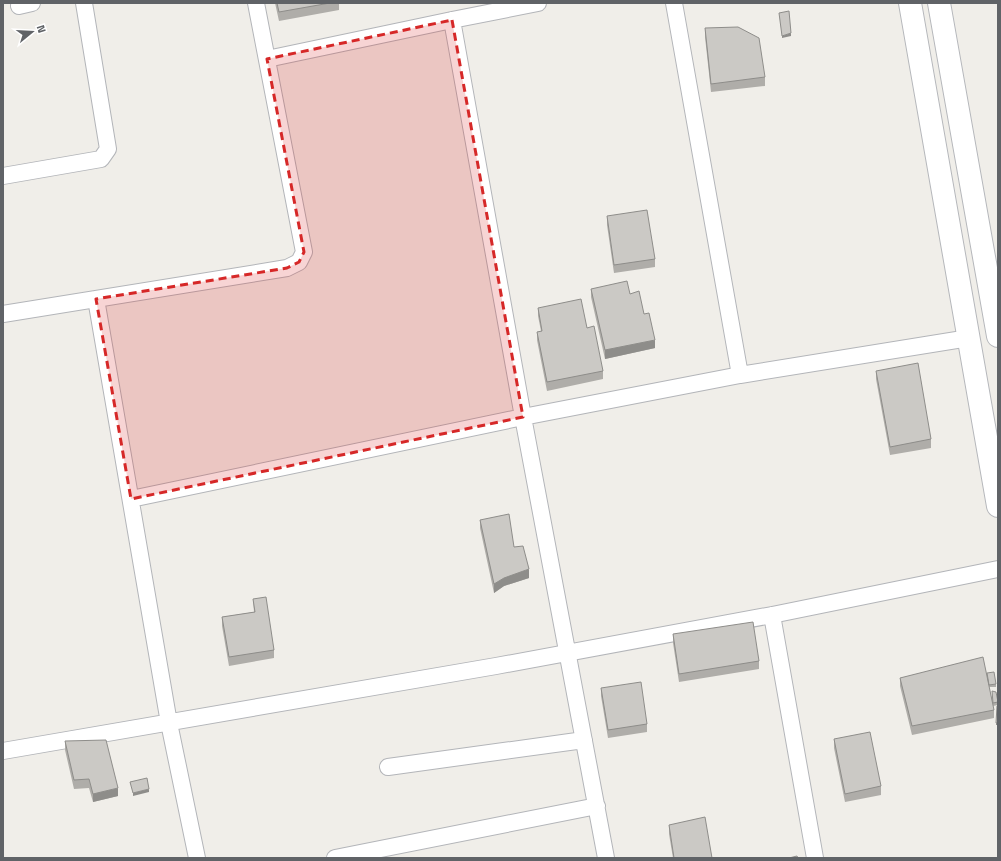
<svg xmlns="http://www.w3.org/2000/svg" width="1001" height="861" font-family="'Titillium Web',sans-serif">
	<rect width="100%" height="100%" fill="#f0eee9"/>
	<g fill="none" stroke-linecap="round" stroke-linejoin="round">
		<!-- street casing -->
		<g stroke="#b3b5b9" stroke-width="18">
			<path id="street" d="M674 3 740 375
				M19 6 32 3
				M452 20 523 417 606 858
				M267 59 452 20 538 3
				M3 176 101 159 108 149 84 3
				M96 299 169 723 197 858
				M3 314 287 268 299 262 304 252 256 3
				M131 499 523 417 740 375 969 338
				M772 615 815 858
				M3 751 496 666 772 615 998 569
				M388 767 584 740
				M335 858 597 806"/>
		</g>
		<!-- secondary casing -->
		<g stroke="#b5b7bb" stroke-width="24">
			<path id="secondary" d="M910 3 998 506
				M939 3 998 336"/>
		</g>
		<!-- street -->
		<use href="#street" stroke="#fff" stroke-width="16"/>
		<!-- secondary -->
		<use href="#secondary" stroke="#fff" stroke-width="22"/>
	</g>
	<!-- wall -->
	<path fill="#afada9" d="M275 3H339V10L279 21Z
		M705 28 765 77V86L711 92 705 37Z
		M607 216 655 259V267L614 273 607 225Z
		M591 289 630 294 644 314 655 348 605 359 591 297Z
		M538 308 587 328 603 371V379L547 391 537 340V332L541 331 538 316Z
		M876 371 931 439V448L890 455 876 379Z
		M480 520 514 547 529 578 504 586 494 593 480 528Z
		M253 599 274 650V658L229 666 222 626V617L254 612Z
		M673 634 759 661V669L679 682 673 643Z
		M987 673 996 684V687H989L993 704 992 691 998 702V705L993 706 994 710V718L912 735 900 686V678L987 676Z
		M601 688 647 724V732L608 738 601 696Z
		M834 739 881 786V795L845 802 834 748Z
		M65 741 118 796 93 802 89 788 74 789 65 750Z
		M669 825 712 858H673L669 834Z"/>
	<!-- shaded-wall -->
	<path fill="#8e8d8a" d="M791 33V36L782 38V36Z
		M655 340V348L605 359V350Z
		M529 569V578L504 586 494 593V584L504 578Z
		M998 722V725H996V723Z
		M118 788V796L93 802V794Z
		M149 789V792L133 796V793Z"/>
	<!-- building -->
	<path fill="#cbc9c5" stroke="#8e8d8a" d="M277 3H330L279 12Z
		M789 11 791 33 782 36 779 13Z
		M738 27 759 38 765 77 711 84 705 28Z
		M647 210 655 259 614 265 607 216Z
		M627 281 630 294 639 291 644 314 649 313 655 340 605 350 591 289Z
		M581 299 587 328 594 326 603 371 547 382 537 332 542 331 538 308Z
		M918 363 931 439 890 447 876 371Z
		M509 514 514 547 523 546 529 569 504 578 494 584 480 520Z
		M266 597 274 650 229 657 222 617 255 612 253 599Z
		M753 622 759 661 679 674 673 634Z
		M983 657 994 710 912 726 900 678Z
		M994 672 996 684 989 685 987 673Z
		M641 682 647 724 608 730 601 688Z
		M992 691 996 692 998 702 993 703Z
		M997 706H998V722L996 723Z
		M870 732 881 786 845 794 834 739Z
		M106 740 118 788 93 794 89 779 74 780 65 741Z
		M147 778 149 789 133 793 130 782Z
		M705 817 712 858H674L669 825Z
		M797 856 798 858H789Z"/>
	<!-- marked area -->
	<path fill="#d62828" fill-opacity="0.2" stroke="#d62828" stroke-width="3" stroke-dasharray="8 5" stroke-linejoin="round" d="M452 20 523 417 131 499 96 299 287 268 299 262 304 252 267 59Z"/>
	<!-- border -->
	<rect width="1001" height="861" fill="none" stroke="#606367" stroke-width="8"/>
	<!-- north arrow -->
	<g transform="translate(32 32) rotate(72)" stroke="#ffffff" stroke-width="3" paint-order="stroke">
	<path d="M0-3L7 15L0 10L-7 15Z" fill="#606367"/>
	<text y="-6" font-size="11" font-weight="bold" text-anchor="middle" fill="#606367">N</text>
	</g>
</svg>
